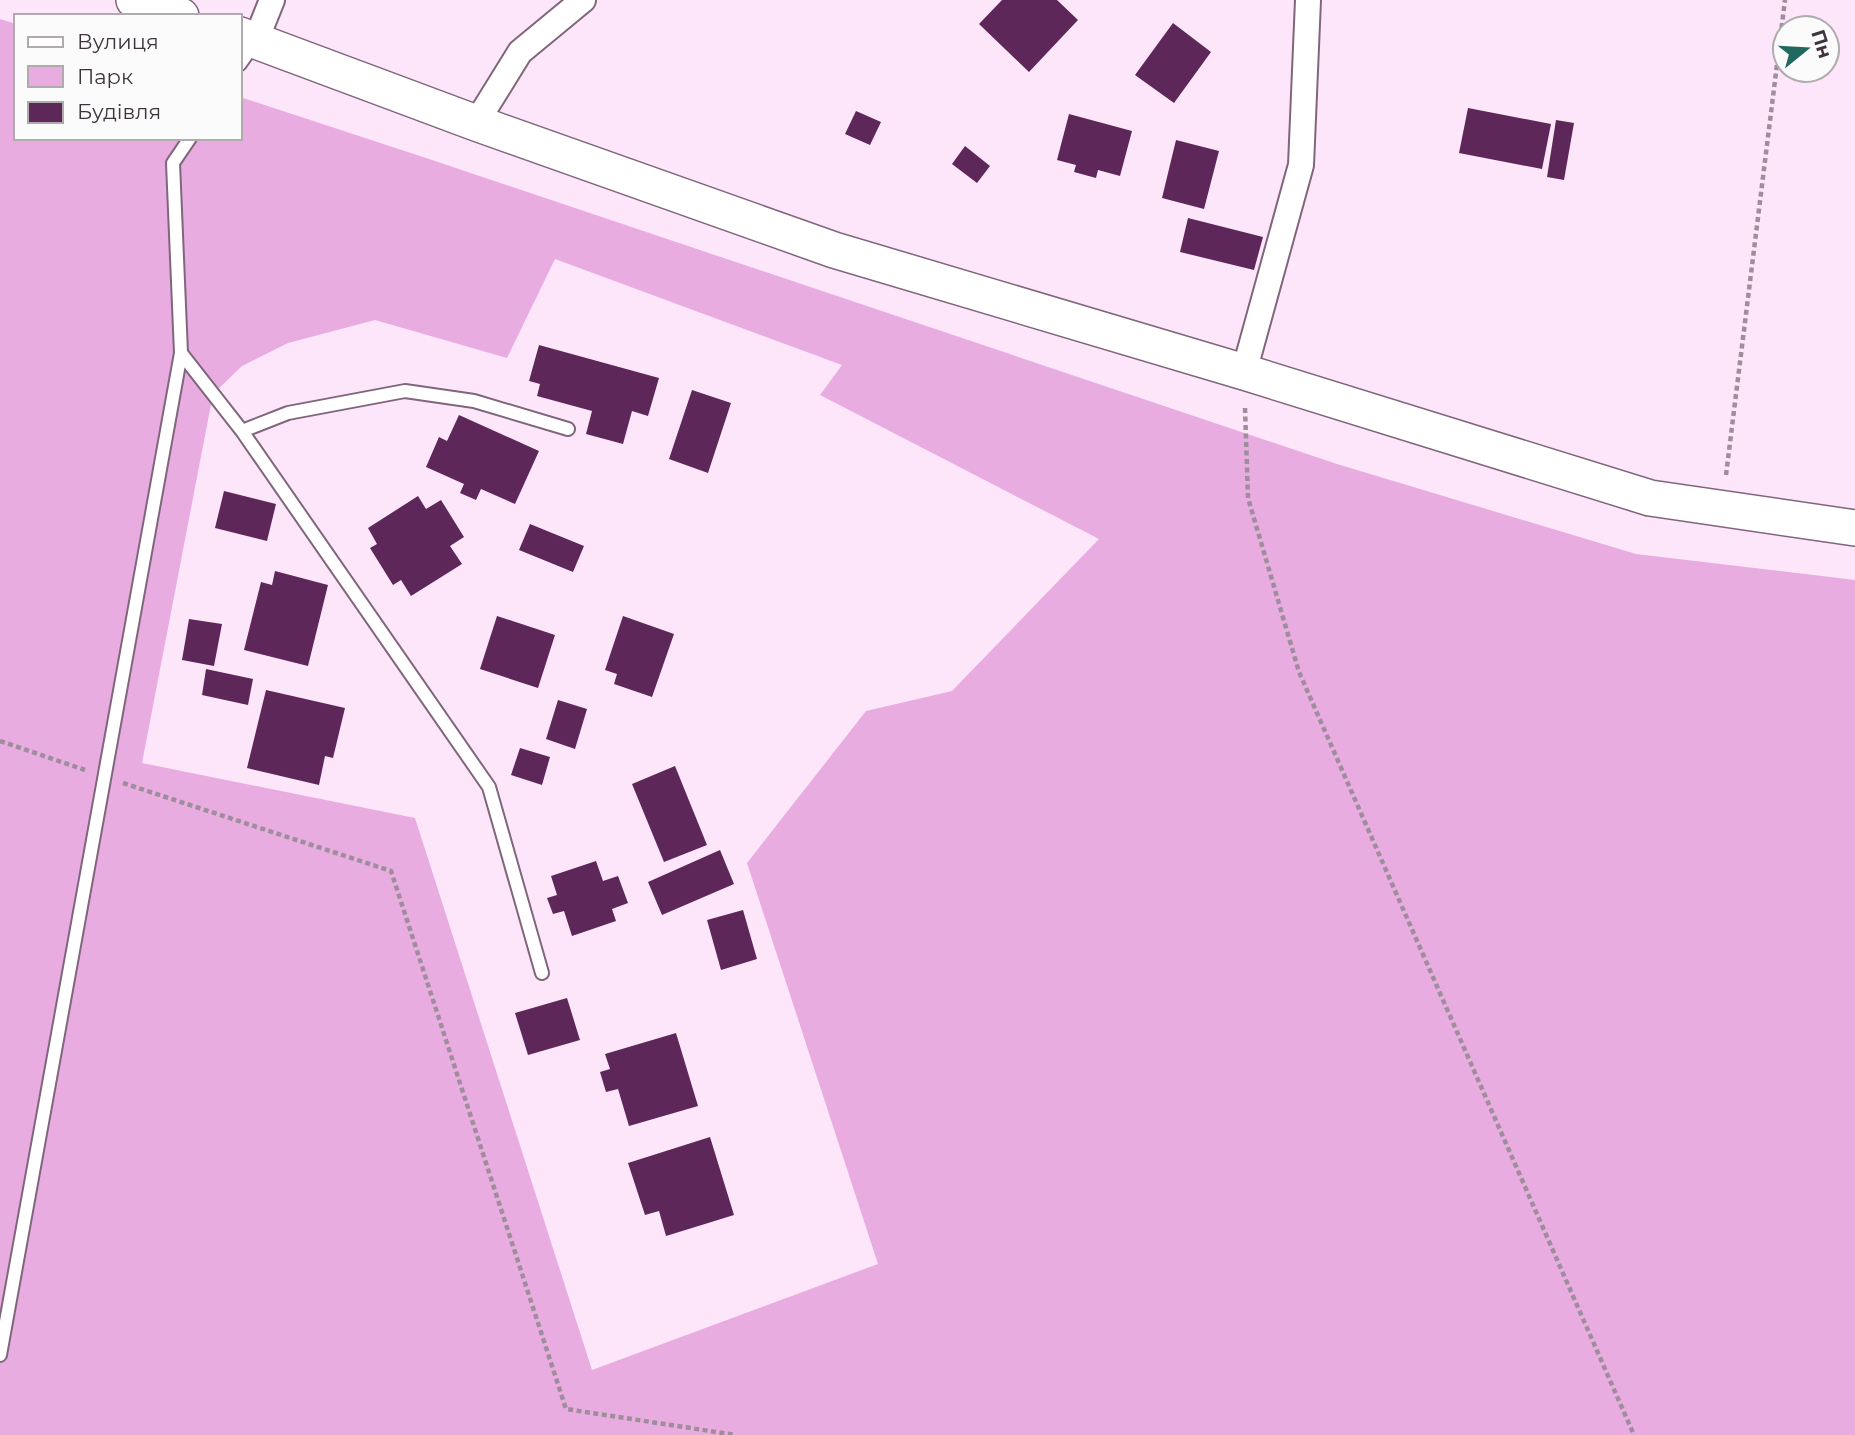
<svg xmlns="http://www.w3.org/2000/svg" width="1855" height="1435" font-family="Montserrat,sans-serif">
	<rect width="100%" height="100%" fill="#fee6fa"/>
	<!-- green -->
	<path fill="#e8ace0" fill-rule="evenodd" d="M0 19 16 24V138H240V97L429 159 1337 464 1636 554 1855 580V1435H0ZM555 259 842 365 820 395 1099 539 952 691 866 711 747 863 878 1264 592 1370 415 818 142 763 213 394 242 366 288 343 375 320 507 358Z"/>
	<!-- building -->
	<path fill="#5e2759" d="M1002 0H1057L1078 20 1029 72 979 24Z
		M1173 23 1211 52 1174 103 1135 75Z
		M1468 108 1551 124 1542 169 1459 153Z
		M856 111 881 122 870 145 845 134Z
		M1069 114 1132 131 1120 176 1098 170 1096 178 1074 172 1076 165 1057 160Z
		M1556 120 1574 123 1564 180 1547 177Z
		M1176 140 1219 151 1204 209 1162 198Z
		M965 146 990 166 977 183 952 164Z
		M1188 218 1263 237 1254 270 1180 252Z
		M539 345 659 378 648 416 632 411 623 444 586 434 592 411 537 396 540 384 529 381Z
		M692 390 731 403 708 473 669 459Z
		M459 415 539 451 515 504 481 489 476 500 460 493 464 484 426 467 439 437 447 441Z
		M224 491 276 504 267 541 215 528Z
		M418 496 426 509 441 500 464 537 450 546 462 564 411 596 401 580 393 585 370 548 377 544 368 528Z
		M530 524 584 546 573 572 519 550Z
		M275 571 328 585 308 666 244 650 261 582 272 585Z
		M497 616 555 635 538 688 480 669Z
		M623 616 674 634 652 697 614 684 617 674 605 670Z
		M189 619 222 624 214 666 182 660Z
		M206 669 253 679 248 705 202 695Z
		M266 690 345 708 333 758 325 756 319 785 247 768Z
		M558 700 587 709 575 749 546 739Z
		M520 748 550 757 542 785 511 775Z
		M675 766 707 845 664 862 632 784Z
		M720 850 734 884 662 915 648 882Z
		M596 861 603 881 618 876 628 903 612 909 616 921 572 936 564 911 553 914 547 898 557 895 551 876Z
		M743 910 757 959 721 970 707 920Z
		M567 998 580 1040 528 1055 515 1013Z
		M676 1033 698 1106 629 1126 618 1089 606 1092 600 1072 610 1069 605 1054Z
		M710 1137 734 1215 666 1236 659 1211 645 1215 628 1163Z"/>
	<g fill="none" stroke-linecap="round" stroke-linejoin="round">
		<!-- lane casing -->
		<g stroke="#80667c" stroke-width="16">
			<path id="lane" d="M240 64 254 44
				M190 138 173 163 181 353 242 431 489 787 542 973
				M242 431 288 413 405 391 474 401 568 429
				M0 1355 181 353"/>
		</g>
		<!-- street casing -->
		<g stroke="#80667c" stroke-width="28">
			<path id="street" d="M256 40 272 0
				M476 123 520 52 583 0
				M1244 372 1301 165 1308 0"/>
		</g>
		<!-- secondary casing -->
		<g stroke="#80667c" stroke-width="38">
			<path id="secondary" d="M134 0 181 16
				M240 35 476 123 834 250 1244 372 1650 498 1855 528"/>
		</g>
		<!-- path -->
		<path stroke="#9e8d9b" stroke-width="4.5" stroke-dasharray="5 3.5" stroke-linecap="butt" d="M1245 408 1248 498 1299 672 1634 1435
			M1726 475 1785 0
			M0 741 85 770
			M123 783 391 871 566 1409 736 1435"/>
		<!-- lane -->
		<use href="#lane" stroke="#fff" stroke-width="12"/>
		<!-- street -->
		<use href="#street" stroke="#fff" stroke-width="24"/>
		<!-- secondary -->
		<use href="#secondary" stroke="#fff" stroke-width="35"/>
	</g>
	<!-- legend -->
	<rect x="14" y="14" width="228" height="126" fill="#fbfbfb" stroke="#b0abaf" stroke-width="2"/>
	<rect x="28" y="37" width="35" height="10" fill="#ffffff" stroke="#b0abaf" stroke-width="2"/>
	<text x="77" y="49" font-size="21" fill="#3f343d">Вулиця</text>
	<rect x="28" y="66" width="35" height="21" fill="#e8ace0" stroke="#b0abaf" stroke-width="2"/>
	<text x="77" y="84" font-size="21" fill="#3f343d">Парк</text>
	<rect x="28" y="102" width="35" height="21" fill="#5e2759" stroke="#b0abaf" stroke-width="2"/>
	<text x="77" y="119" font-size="21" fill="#3f343d">Будівля</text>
	<!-- north arrow -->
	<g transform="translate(1806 49) rotate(72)"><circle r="33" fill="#fbfbfb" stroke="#b0abaf" stroke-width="2"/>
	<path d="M0-5L12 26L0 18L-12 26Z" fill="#21695e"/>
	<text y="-10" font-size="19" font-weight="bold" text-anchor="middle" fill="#3f343d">Пн</text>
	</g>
</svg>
